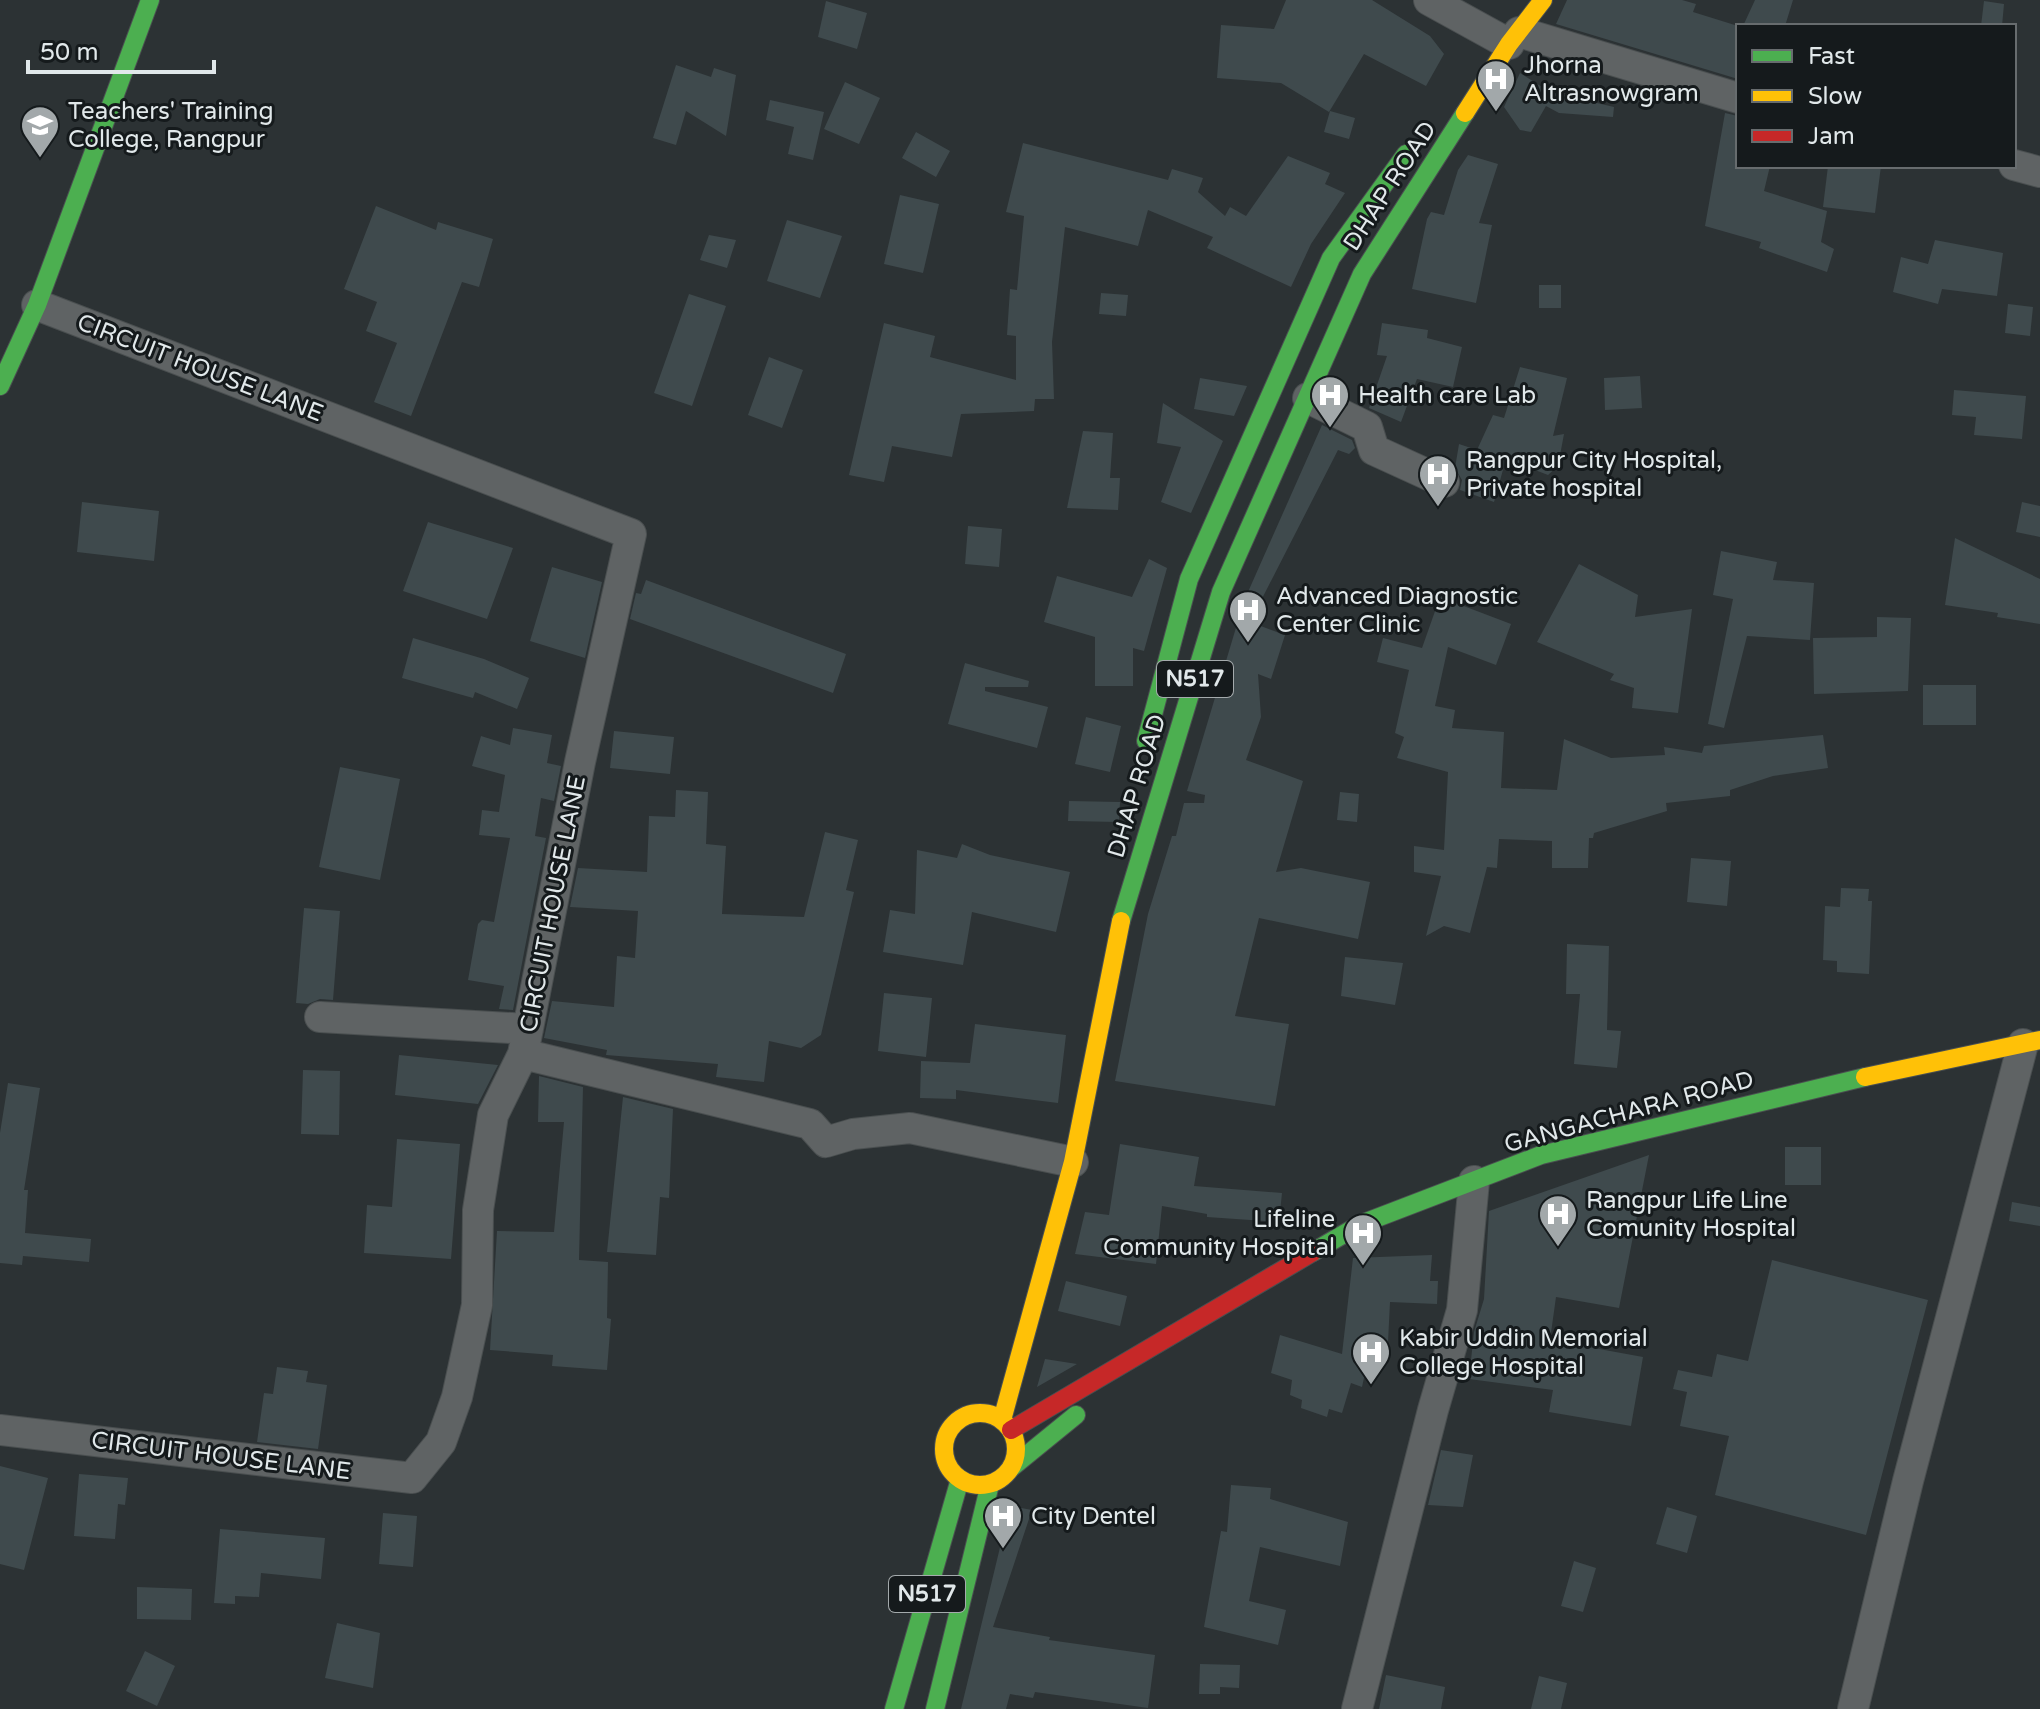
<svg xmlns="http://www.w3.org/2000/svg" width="2040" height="1709" font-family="'Varela Round',sans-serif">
	<rect width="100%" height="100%" fill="#2c3234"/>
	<!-- building -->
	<path fill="#3f4a4d" d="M1286 0H1372L1430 36 1444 54 1426 86 1364 54 1329 112 1281 83 1217 78 1221 25 1274 29Z
		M1567 0H1682L1696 4 1693 12 1738 26V79L1556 24Z
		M1755 0H1793L1785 26H1743Z
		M826 1 867 13 857 49 818 37Z
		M1984 1 2004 4 2002 26H1981Z
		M676 65 711 77 714 68 736 75 726 136 686 111 676 145 653 138Z
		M1520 73 1550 92 1614 107 1613 117 1559 113 1546 106 1531 132 1520 130 1504 107Z
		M845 82 880 98 859 144 824 129Z
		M770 100 824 112 813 160 788 154 794 127 766 120Z
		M1330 111 1355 118 1349 139 1324 132Z
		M1725 113 1738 116V166H1770L1764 191 1827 211 1821 242 1834 249 1827 272 1759 248 1761 242 1705 226Z
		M916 132 950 151 936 177 902 158Z
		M1023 143 1168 180 1172 169 1203 178 1198 192 1225 216 1230 207 1246 216 1288 156 1330 173 1325 184 1345 193 1311 244 1291 287 1207 248 1213 237 1148 210 1138 246 1065 227 1052 342 1054 399H1035L1034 411 961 414 952 457 892 446 884 482 849 475 884 323 935 336 930 357 1016 380V336L1007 335 1010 289 1017 290 1024 216 1006 212Z
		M1468 155 1498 164 1479 223 1492 225 1476 303 1412 289 1427 219 1431 212 1444 215 1458 170Z
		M1828 166H1881L1875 213 1823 207Z
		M900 195 939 204 923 273 884 264Z
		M376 206 436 230 438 222 493 239 479 287 462 282 411 416 374 402 397 343 366 331 377 302 344 289Z
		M787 220 842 236 820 298 767 281Z
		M709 235 736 240 727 268 700 260Z
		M1935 240 2003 253 1997 296 1942 289 1938 304 1893 292 1901 257 1928 264Z
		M1539 285H1561V308H1539Z
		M1101 293 1128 295 1126 316 1099 314Z
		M689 294 726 306 692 406 654 393Z
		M2008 304 2033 307 2030 336 2005 333Z
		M1382 323 1428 330 1427 338 1462 347 1453 387 1417 379 1401 422 1369 408 1387 356 1377 355Z
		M769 357 803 370 782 428 748 415Z
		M1520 367 1567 378 1553 436 1564 434 1558 466 1548 475 1506 459 1494 502 1460 490 1462 480 1455 468 1459 444 1477 450 1493 415 1504 418Z
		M1640 376 1642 408 1605 410 1604 378Z
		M1200 378 1247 386 1234 416 1194 409Z
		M1954 390 2026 396 2022 439 1974 435 1976 417 1952 415Z
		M1163 403 1223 441 1191 513 1161 502 1181 447 1157 443Z
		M1322 425 1352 440 1355 448 1349 454 1338 450 1250 622 1285 635 1271 679 1258 674 1261 717 1246 760 1303 781 1276 872 1301 868 1370 882 1358 939 1259 918 1235 1016 1289 1024 1275 1106 1115 1081 1148 914 1172 836H1176L1184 803H1204L1205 795 1187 791 1244 601Z
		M1083 431 1113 433 1110 478H1120L1118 510 1067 508Z
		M82 502 159 511 154 561 77 552Z
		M2022 502 2040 506V537L2016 532Z
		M428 522 513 548 487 619 403 591Z
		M968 526 1002 529 999 567 965 564Z
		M1955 538 2040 579V624L1997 617 1998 613 1945 605Z
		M1721 551 1777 562 1773 580 1814 583 1810 640 1747 636 1724 728 1708 724 1733 599 1713 595Z
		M1149 559 1167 568 1144 651 1133 648V686H1095V637L1044 622 1057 576 1132 597Z
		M1579 564 1638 595 1635 617 1692 609 1678 713 1632 708 1634 688 1610 680 1614 674 1537 642Z
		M552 567 602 582 585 658 530 641Z
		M646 580 846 654 833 693 630 619 636 593 641 594Z
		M1440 597 1511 624 1496 665 1448 647 1435 706 1455 710 1452 728 1504 732 1501 788 1557 790 1564 739 1611 758 1665 755 1664 747 1702 753 1704 746 1823 735 1828 768 1773 776 1730 790V796L1666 803 1667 811 1594 833 1593 838H1589L1588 868H1552V841L1499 839 1497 868 1487 867 1470 933 1444 926 1426 936 1441 876 1414 872V846L1444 850 1448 772 1397 758 1404 737 1395 733 1409 670 1377 662 1383 638 1422 648Z
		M1877 617 1911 618 1908 691 1814 694 1813 638 1877 637Z
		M413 638 484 659 529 678 517 709 475 692 473 698 402 678Z
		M965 663 1029 681 1028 687H985V691L1048 707 1037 748 948 724Z
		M1923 685H1976V725H1923Z
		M1086 717 1121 726 1110 772 1075 764Z
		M513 728 552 735 547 763 561 766 554 801 541 798 535 836 546 838 513 1010 499 1009 504 986 468 980 478 924 482 920 494 922 510 838 479 835 482 810 499 812 505 775 472 766 481 736 510 745Z
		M614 731 674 737 670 774 610 768Z
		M340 767 400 779 380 880 319 867Z
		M676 790 708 792 706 844 726 846 722 914 804 917 825 832 858 840 846 890 854 892 821 1035 801 1048 769 1041 764 1082 716 1077 718 1064 606 1055 607 1050 544 1038 552 1001 614 1007 617 956 635 958 638 911 570 907 578 868 647 872 649 816 675 817Z
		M1340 792 1359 794 1357 822 1337 820Z
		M1069 801 1120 802 1119 822 1068 821Z
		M962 844 990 855 1070 872 1056 932 972 912 963 965 883 952 890 910 915 914 917 850 957 858Z
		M1691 858 1731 861 1727 906 1687 902Z
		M1841 888 1869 889 1868 901H1872L1869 974 1837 972V961L1823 960 1825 906 1840 907Z
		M304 908 340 911 333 1000 320 999 308 1004 296 1003Z
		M1567 944 1609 946 1607 1030 1621 1031 1617 1068 1574 1064 1580 994H1566Z
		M1345 957 1403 963 1395 1005 1341 996Z
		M884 993 932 998 926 1057 878 1051Z
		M975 1024 1066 1035 1058 1103 956 1090V1099L920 1098 921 1061 970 1063Z
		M399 1055 498 1065 478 1104 395 1095Z
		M303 1070 340 1071 339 1135 301 1134Z
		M539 1076 583 1087 579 1260 608 1262 607 1318 611 1319 607 1370 552 1366 553 1355 490 1350 497 1231 554 1232 564 1122H538Z
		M8 1083 40 1088 24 1190H28L25 1233 91 1239 89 1262 23 1256 22 1265 0 1263V1133Z
		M623 1097 673 1109 669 1198 660 1197 656 1255 607 1252Z
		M397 1139 460 1144 451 1259 364 1253 367 1205 392 1207Z
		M1120 1144 1199 1157 1194 1186 1282 1193 1279 1222 1207 1217V1214L1162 1206 1156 1264 1075 1254 1085 1212 1109 1215Z
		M1785 1147H1821V1185H1785Z
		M1649 1155 1619 1308 1556 1297 1550 1340 1643 1357 1631 1426 1549 1412 1553 1390 1469 1379 1474 1332 1484 1299 1489 1211Z
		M2012 1202 2040 1207V1226L2009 1221Z
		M1432 1255 1430 1281H1438L1437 1304 1390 1302 1388 1342 1372 1341 1362 1387 1351 1383 1342 1413 1329 1409 1327 1417 1301 1408 1302 1400 1290 1395 1292 1380 1271 1373 1280 1335 1342 1354 1353 1258Z
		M1772 1260 1928 1300 1866 1535 1715 1495 1729 1436 1680 1426 1687 1392 1673 1389 1678 1370 1712 1377 1717 1354 1748 1361Z
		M1066 1281 1127 1296 1120 1326 1058 1311Z
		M1045 1359 1077 1364 1037 1387Z
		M277 1367 308 1371 306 1382 327 1385 318 1449 257 1442 264 1393 273 1394Z
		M1441 1450 1473 1455 1463 1507 1428 1505Z
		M0 1466 48 1478 24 1570 0 1564Z
		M79 1474 128 1478 125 1505 118 1504 115 1539 74 1536Z
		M1231 1485 1271 1488 1270 1499 1348 1522 1340 1566 1260 1547 1249 1601 1286 1610 1278 1645 1204 1627 1221 1531 1227 1532Z
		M1010 1506 1032 1510 993 1627 1050 1637 1049 1640 1155 1655 1148 1708 1035 1692 1033 1698 1010 1694 1006 1709H961Z
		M1667 1507 1697 1516 1687 1553 1656 1544Z
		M383 1513 417 1516 413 1567 379 1564Z
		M220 1529 325 1538 321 1579 261 1573 259 1597 235 1596V1604L214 1603Z
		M1574 1561 1596 1568 1583 1612 1561 1606Z
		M137 1587 192 1589 191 1620 137 1619Z
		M337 1623 380 1633 373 1688 325 1678Z
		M145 1651 175 1666 157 1706 126 1691Z
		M1200 1664 1240 1665 1239 1688 1220 1687V1694H1199Z
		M1386 1675 1445 1687 1441 1709H1379Z
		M1539 1676 1567 1683 1561 1709H1531Z"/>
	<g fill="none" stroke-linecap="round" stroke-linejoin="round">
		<!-- street casing -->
		<g stroke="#4a4f50" stroke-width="32">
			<path id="street" d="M1429 0 1509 44
				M1519 32 1738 98
				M2014 165 2040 172
				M1308 398 1367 427 1374 450 1444 482
				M320 1017 528 1029
				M523 1054 810 1124 826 1142 853 1134 910 1128 1073 1162
				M0 1430 412 1478 441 1442 457 1397 477 1305 478 1210 493 1115 523 1054 580 762 631 534 37 305
				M1357 1709 1433 1410 1462 1310 1474 1181
				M1853 1709 1908 1481 2023 1044"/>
		</g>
		<!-- fast casing -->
		<g stroke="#4a4f50" stroke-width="20">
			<path id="fast" d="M0 386 37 305 150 0
				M1146 741 1189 579 1331 258 1406 154
				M1121 921 1221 592 1362 274 1465 113
				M1313 1252 1361 1224 1541 1155 1865 1077
				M1011 1468 1076 1415
				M894 1709 960 1479
				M935 1709 990 1484"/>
		</g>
		<!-- slow casing -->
		<g stroke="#4a4f50" stroke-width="20">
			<path id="slow" d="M1465 113 1509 44 1543 0
				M1865 1077 2040 1040
				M944 1449a36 36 0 1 1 72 0a36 36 0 1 1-72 0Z
				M1002 1420 1073 1162 1121 921"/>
		</g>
		<!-- jam casing -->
		<g stroke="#4a4f50" stroke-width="20">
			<path id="jam" d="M1011 1430 1313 1252"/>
		</g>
		<!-- street -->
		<use href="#street" stroke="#5f6364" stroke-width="30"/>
		<!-- fast -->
		<use href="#fast" stroke="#4caf50" stroke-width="18"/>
		<!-- slow -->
		<use href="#slow" stroke="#ffc107" stroke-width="18"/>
		<!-- jam -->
		<use href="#jam" stroke="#c62828" stroke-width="18"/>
	</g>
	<!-- icons -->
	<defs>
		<g id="hospital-pin" transform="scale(2)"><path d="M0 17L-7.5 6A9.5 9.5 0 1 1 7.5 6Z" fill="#a2a8aa" stroke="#151a1c"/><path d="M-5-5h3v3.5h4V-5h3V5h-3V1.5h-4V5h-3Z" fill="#fff"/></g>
		<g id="university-pin" transform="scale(2)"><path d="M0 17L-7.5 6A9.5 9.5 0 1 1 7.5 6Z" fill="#a2a8aa" stroke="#151a1c"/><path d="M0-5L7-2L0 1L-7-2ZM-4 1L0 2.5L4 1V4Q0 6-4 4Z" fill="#fff"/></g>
	</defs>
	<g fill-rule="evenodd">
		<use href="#hospital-pin" x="1496" y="79"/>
		<use href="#university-pin" x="40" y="125"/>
		<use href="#hospital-pin" x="1330" y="395"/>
		<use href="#hospital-pin" x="1438" y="474"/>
		<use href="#hospital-pin" x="1248" y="610"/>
		<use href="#hospital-pin" x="1558" y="1214"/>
		<use href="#hospital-pin" x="1363" y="1233"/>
		<use href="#hospital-pin" x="1371" y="1352"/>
		<use href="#hospital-pin" x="1003" y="1516"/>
	</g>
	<g text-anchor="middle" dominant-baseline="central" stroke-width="6" stroke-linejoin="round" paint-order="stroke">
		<!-- shield labels -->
		<g fill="#151a1c" stroke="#a4aaac" stroke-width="2">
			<rect x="1157" y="661" width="76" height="36" rx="6"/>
			<rect x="889" y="1576" width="76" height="36" rx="6"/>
		</g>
		<g font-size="22" font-weight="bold" fill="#e1e8ea">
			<text x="1195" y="679">N517</text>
			<text x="927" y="1594">N517</text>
		</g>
		<!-- poi labels -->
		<g font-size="24" fill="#e1e8ea" stroke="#151a1c" text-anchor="start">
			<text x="1524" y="65">Jhorna<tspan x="1524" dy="28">Altrasnowgram</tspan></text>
			<text x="68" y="111">Teachers' Training<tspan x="68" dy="28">College, Rangpur</tspan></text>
			<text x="1358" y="395">Health care Lab</text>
			<text x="1466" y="460">Rangpur City Hospital,<tspan x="1466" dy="28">Private hospital</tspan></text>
			<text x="1276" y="596">Advanced Diagnostic<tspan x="1276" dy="28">Center Clinic</tspan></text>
			<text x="1586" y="1200">Rangpur Life Line<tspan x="1586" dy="28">Comunity Hospital</tspan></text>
			<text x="1335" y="1219" text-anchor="end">Lifeline<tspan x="1335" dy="28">Community Hospital</tspan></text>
			<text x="1399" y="1338">Kabir Uddin Memorial<tspan x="1399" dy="28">College Hospital</tspan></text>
			<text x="1031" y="1516">City Dentel</text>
		</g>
		<!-- street labels -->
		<g font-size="24" fill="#e1e8ea" stroke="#151a1c">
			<text transform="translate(1390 186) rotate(-57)">DHAP ROAD</text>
			<text transform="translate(200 368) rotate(21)">CIRCUIT HOUSE LANE</text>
			<text transform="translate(1137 786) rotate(-73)">DHAP ROAD</text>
			<text transform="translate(553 904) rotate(-79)">CIRCUIT HOUSE LANE</text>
			<text transform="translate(1629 1112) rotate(-15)">GANGACHARA ROAD</text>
			<text transform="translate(221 1456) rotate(7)">CIRCUIT HOUSE LANE</text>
		</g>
	</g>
	<!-- legend -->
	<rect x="1736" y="24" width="280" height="144" fill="#151a1c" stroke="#676c6e" stroke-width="2"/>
	<rect x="1752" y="50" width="40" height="12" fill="#4caf50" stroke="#676c6e" stroke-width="2"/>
	<text x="1808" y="64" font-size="24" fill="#e1e8ea">Fast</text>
	<rect x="1752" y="90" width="40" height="12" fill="#ffc107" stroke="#676c6e" stroke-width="2"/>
	<text x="1808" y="104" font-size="24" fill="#e1e8ea">Slow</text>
	<rect x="1752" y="130" width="40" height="12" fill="#c62828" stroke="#676c6e" stroke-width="2"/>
	<text x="1808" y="144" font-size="24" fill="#e1e8ea">Jam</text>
	<!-- scale -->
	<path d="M28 60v12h186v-12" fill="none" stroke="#e1e8ea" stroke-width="4"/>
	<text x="40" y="60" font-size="24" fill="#e1e8ea" stroke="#151a1c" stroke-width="6" paint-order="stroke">50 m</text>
</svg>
